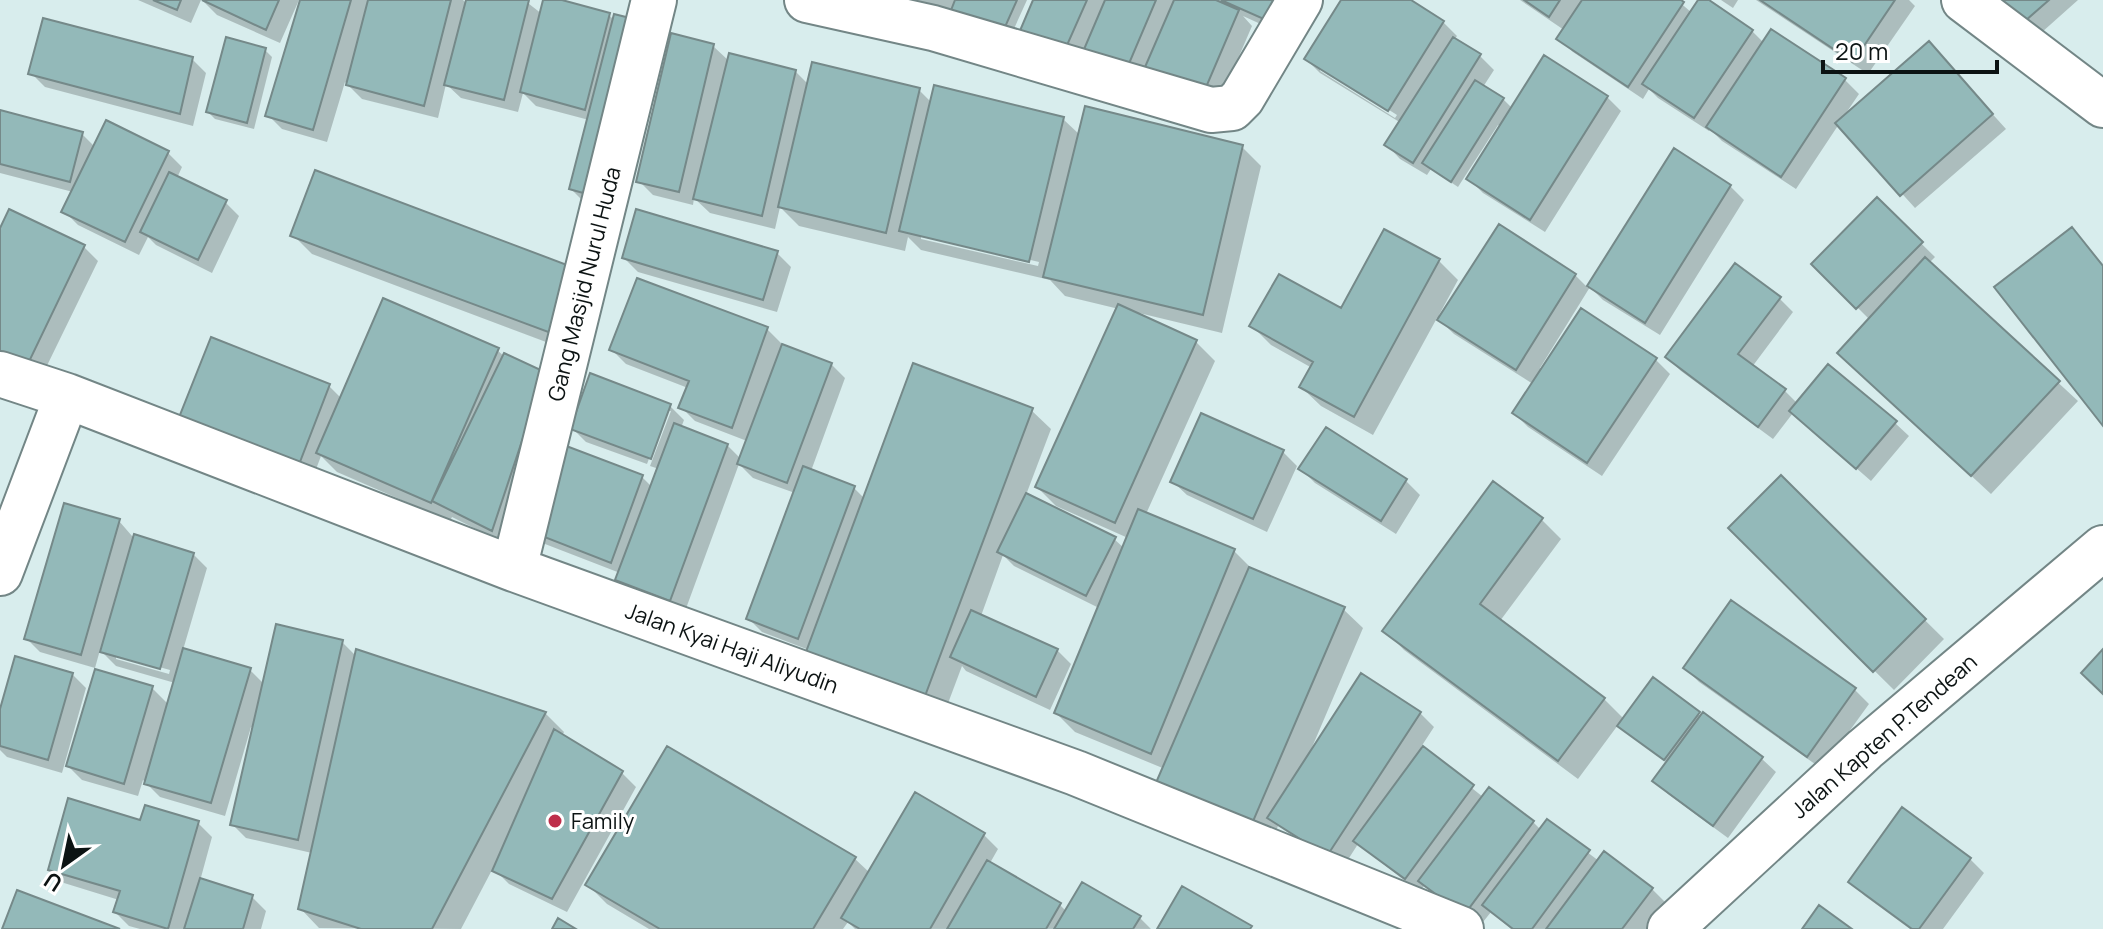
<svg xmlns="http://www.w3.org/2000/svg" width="2103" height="929" font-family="Manrope,sans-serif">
	<rect width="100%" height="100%" fill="#d8eded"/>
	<!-- shadow -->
	<path fill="#0003" fill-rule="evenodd" d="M138 0H201L191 23Z
		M202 0H299L280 43 217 15Z
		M302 0H463L467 4 468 0H524L542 14 546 0H554L609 15 614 20 585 203 571 189 589 120 536 106 523 93 518 112 461 98 446 84 438 118 362 99 345 82 327 142 282 129 268 115Z
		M870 0H1027L1008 42Z
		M1035 0H1306L1289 37 1243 16 1252 26 1215 112 1078 64Z
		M1343 0H1407L1443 22 1457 36 1454 40 1480 56 1494 70 1483 87 1503 99 1513 109 1607 97 1621 111 1545 232 1483 193 1469 179 1501 127 1498 125 1458 187 1431 169 1427 175 1400 159 1387 145 1401 123 1320 73 1306 59ZM1320 66 1397 115 1395 118 1320 71Z
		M1520 0H1677L1692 13 1700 0H1705L1752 31 1764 43 1845 80 1859 94 1844 116 1942 58 2006 129 1915 208 1839 124 1796 189 1722 141 1710 129 1709 131 1658 98 1649 89 1643 99 1573 52 1559 39 1564 30Z
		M1721 0H1738L1733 8Z
		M1756 0H1909L1915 6 1868 74Z
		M1994 0H2078L2032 41Z
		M713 46 729 61 795 71 809 85 919 90 932 103 1063 119 1080 135 1242 147 1261 166 1222 333 1139 313 1138 315 1196 342 1215 361 1146 514 1234 551 1253 570 1343 609 1363 628 1310 752 1420 713 1434 727 1421 747 1483 797 1533 822 1541 830 1547 822 1599 861 1652 889 1666 903 1646 929H1511L1491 912 1479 927 1425 885 1419 892 1358 844 1342 869 1278 826 1268 851 1165 769 1075 732 1056 713 1099 608 1014 566 1003 555 981 616 1057 650 1071 664 1050 710 966 671 962 666 944 714 809 650 762 632 748 618 795 493 753 478 739 464 684 614 632 594 618 580 620 573 545 544 531 530 562 447 642 477 652 487 659 469 650 466 671 411H667L647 464 586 442 572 428 670 406 684 420 681 428 727 445 741 459 747 441 695 421 681 407 688 388 626 364 612 350 767 329 781 343V345L831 364 845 378 811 471 854 488 865 499 1031 410 1051 429 1026 495 1114 539 1124 548 1128 538 1056 506 1037 487 1119 309 1065 296 1050 280 921 250 908 237 905 251 799 226 780 207 775 229 710 213 694 198 693 205 653 195 639 181ZM921 234 1039 262 1038 266 921 239Z
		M265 50 272 57 254 129 215 119 208 112Z
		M192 59 206 73 193 126 45 87 31 73Z
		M0 112 82 134 95 147 168 153 182 167 177 178 225 202 239 216 212 273 156 245 148 237 139 255 78 225 64 211 73 192 0 173Z
		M1674 151 1730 186 1744 200 1660 335 1603 300 1590 287 1540 368 1543 370 1582 311 1656 360 1670 374 1602 476 1528 427 1514 413 1533 384 1454 334 1437 318 1373 435 1321 406 1301 387 1312 368 1271 345 1252 326 1342 311 1385 232 1439 261 1458 280 1439 315 1442 317 1575 275 1588 288Z
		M1877 200 1935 257 1929 263 2078 401 1991 494 1859 372 1870 320 1814 264Z
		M2072 229 2103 264V423Z
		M0 232 84 247 98 261 39 382 0 363Z
		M293 235 574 269 570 351 312 254Z
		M777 253 791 267 777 312 638 272 624 258Z
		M1779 298 1793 312 1752 367 1785 391 1798 404 1895 423 1909 436 1871 481 1793 413 1773 439 1681 371 1667 357Z
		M497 350 505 357 543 374 506 544 452 517 450 521 337 472 321 456 312 480 194 433 329 386 342 399Z
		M1326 430 1406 481 1420 495 1396 534 1315 483 1301 469Z
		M1283 452 1297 466 1267 532 1187 495 1172 481Z
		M1781 478 1944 639 1894 690 1730 528Z
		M1493 484 1542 520 1561 539 1500 621 1604 699 1624 719 1698 714 1762 759 1776 772 1728 838 1668 794 1654 780 1668 763 1618 725 1578 779 1404 650 1385 630Z
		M119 521 132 536 193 554 207 568 183 650 250 670 264 684 342 642 356 656 545 713 564 732 562 736 622 773 636 787 567 912 509 884 493 868 461 929 319 928 300 908 312 853 246 838 232 824 254 728 251 727 225 816 160 797 143 780 138 796 82 780 68 766 152 688 169 705 175 683 116 666 100 650 95 668 40 652 26 638ZM116 655 170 670 169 674 116 659Z
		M1685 668 1855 690 1869 704 1822 769 1699 682Z
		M72 674 86 688 62 773 7 757 0 750V717Z
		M141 822 198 823 212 837 200 881 252 897 266 911 261 929H140L129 926 115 912 119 900 64 883 50 869Z
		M984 835 998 849 990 863 1060 905 1067 912 1140 918 1151 929H855L848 922 843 929H649L607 904 588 885 854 858 870 873Z
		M1970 859 1984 873 1943 929H1910L1865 896 1851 882Z"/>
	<!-- building -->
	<path fill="#93b9b9" stroke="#758989" stroke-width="2" d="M153 0H181L177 10Z
		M202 0H279L266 30Z
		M300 0H351L313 130 265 116Z
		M368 0H451L424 106 346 85Z
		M466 0H529L504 100 444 85Z
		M543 0H562L610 13 585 110 520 92Z
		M955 0H1017L1001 36 950 13Z
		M1033 0H1087L1064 52 1019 33Z
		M1105 0H1156L1125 73 1082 54Z
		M1174 0H1216L1239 10 1201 99 1142 74Z
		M1221 0H1286L1275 24Z
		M1341 0H1411L1444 21 1388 111 1304 59Z
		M1524 0H1560L1549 17Z
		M1582 0H1681L1684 2 1628 87 1556 39Z
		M1698 0H1709L1753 30 1694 118 1642 84Z
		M1760 0H1895L1853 62Z
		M1992 0H2049L2017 28Z
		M614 14 646 22 601 198 569 189Z
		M43 18 193 57 180 114 28 74Z
		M1771 29 1846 78 1781 177 1706 127Z
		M671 33 714 44 679 192 636 182Z
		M226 37 266 48 247 123 206 112Z
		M1453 37 1481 54 1413 163 1384 145Z
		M1929 41 1993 114 1900 196 1835 123Z
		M729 53 796 70 762 216 693 199Z
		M1544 55 1608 96 1530 220 1466 179Z
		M812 62 920 88 886 233 778 207Z
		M1475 80 1504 98 1451 182 1422 163Z
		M934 85 1064 117 1029 262 899 231Z
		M1085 106 1243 145 1203 315 1043 277Z
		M0 110 83 132 70 182 0 164Z
		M106 120 169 151 125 242 61 212Z
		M1674 148 1731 185 1645 323 1587 286Z
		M315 170 575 268 551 333 290 236Z
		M169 172 227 200 198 260 140 232Z
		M1877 197 1923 242 1856 309 1811 264Z
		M9 209 85 245 25 370 0 357V228Z
		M636 209 778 251 763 300 622 258Z
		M1499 224 1576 274 1516 370 1437 320Z
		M2072 227 2103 266V426L1994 287Z
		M1384 229 1440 259 1354 417 1299 387 1313 362 1249 326 1279 274 1341 308Z
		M1925 257 2060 381 1971 476 1837 353Z
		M1735 263 1781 297 1738 354 1786 389 1758 427 1665 357Z
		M637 278 768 327 732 428 678 408 689 381 609 350Z
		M383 298 499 348 431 503 316 453Z
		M1118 304 1197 340 1115 523 1035 487Z
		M1581 308 1657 358 1587 463 1512 413Z
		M211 337 330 384 298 467 178 420Z
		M782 344 832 363 787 483 737 464Z
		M504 353 545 372 492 531 432 501Z
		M913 363 1033 408 925 696 806 652Z
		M1828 364 1897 421 1856 469 1789 411Z
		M590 373 671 404 651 459 570 429Z
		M1201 413 1284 450 1253 519 1170 482Z
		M674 423 728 444 670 601 615 580Z
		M1326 427 1407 479 1381 521 1298 469Z
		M561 444 643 475 611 563 529 531Z
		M803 466 855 486 798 639 746 619Z
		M1781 475 1926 619 1873 672 1728 528Z
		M1493 481 1543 518 1480 604 1605 698 1558 761 1382 631Z
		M1026 493 1116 537 1086 596 997 552Z
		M64 503 120 519 81 655 24 639Z
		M1138 509 1235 549 1151 754 1054 713Z
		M134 534 194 553 160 669 100 652Z
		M1249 567 1345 607 1248 833 1152 792Z
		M1731 600 1856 688 1807 757 1683 668Z
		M971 610 1058 649 1036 697 950 657Z
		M276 624 343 640 298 840 230 825Z
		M183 648 251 668 211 803 144 784Z
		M356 649 546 712 432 929H361L298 909Z
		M2103 649V694L2081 673Z
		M15 656 73 673 48 760 0 746V709Z
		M95 669 153 686 124 784 66 766Z
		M1361 673 1421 712 1327 856 1267 818Z
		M1653 677 1700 712 1664 760 1617 726Z
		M1703 712 1763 757 1713 826 1652 781Z
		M554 729 623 771 552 899 492 871Z
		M667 746 856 857 813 929H660L585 885Z
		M1423 746 1474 785 1405 879 1353 841Z
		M1489 787 1534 821 1464 915 1418 881Z
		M915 792 985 833 930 929H860L841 918Z
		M68 798 140 820 145 805 199 821 168 929 113 912 120 891 48 870Z
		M1902 807 1971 858 1919 929H1912L1848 882Z
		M1547 819 1590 850 1532 929H1513L1482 905Z
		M1604 851 1653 888 1622 929H1546Z
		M987 860 1061 903 1046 929H947Z
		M200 878 253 895 243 929H184Z
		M1082 882 1141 916 1133 929H1054Z
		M1182 886 1252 926 1250 929H1157Z
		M17 890 120 929H2Z
		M1819 905 1852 929H1802Z
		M558 918 576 929H552Z"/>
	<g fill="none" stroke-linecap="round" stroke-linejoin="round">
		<!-- minor casing -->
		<g stroke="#738686" stroke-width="48">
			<path id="minor" d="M807 0 933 28 1211 110 1232 108 1242 98 1300 0
				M1964 0 2103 105
				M0 374 67 396 514 569 1076 773 1461 929
				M514 569 654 0
				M0 573 67 396
				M1670 929 1865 749 2103 548"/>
		</g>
		<!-- minor -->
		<use href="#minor" stroke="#fff" stroke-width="44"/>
	</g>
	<!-- markers -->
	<circle fill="#be2e4a" stroke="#fff" stroke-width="3" cx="555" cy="821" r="8"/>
	<g text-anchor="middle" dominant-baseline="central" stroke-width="6" stroke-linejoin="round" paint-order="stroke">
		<!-- street labels -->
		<g font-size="22" fill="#0c1313" stroke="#fff">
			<text transform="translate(584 284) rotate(-76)">Gang Masjid Nurul Huda</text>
			<text transform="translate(732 648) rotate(20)">Jalan Kyai Haji Aliyudin</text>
			<text transform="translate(1884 736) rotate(-41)">Jalan Kapten P.Tendean</text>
		</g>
		<!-- poi labels -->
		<g font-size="22" fill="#0c1313" stroke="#fff" text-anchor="start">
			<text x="571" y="821">Family</text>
		</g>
	</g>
	<!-- north arrow -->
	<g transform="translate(64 865) rotate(213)" stroke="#ffffff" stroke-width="6" paint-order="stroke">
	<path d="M0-6L14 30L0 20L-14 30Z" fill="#0c1313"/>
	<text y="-12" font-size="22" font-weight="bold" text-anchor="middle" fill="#0c1313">U</text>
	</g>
	<!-- scale -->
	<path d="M1823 60v12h174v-12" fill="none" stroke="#0c1313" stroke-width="4"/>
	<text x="1835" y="60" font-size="24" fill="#0c1313" stroke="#ffffff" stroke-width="6" paint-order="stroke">20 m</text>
</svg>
